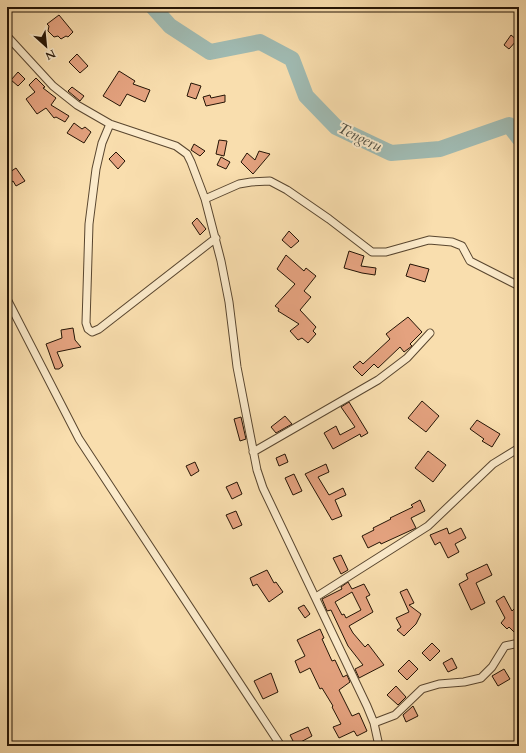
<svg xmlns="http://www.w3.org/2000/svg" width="526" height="753" font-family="Cardo,serif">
	<rect width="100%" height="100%" fill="#f9deae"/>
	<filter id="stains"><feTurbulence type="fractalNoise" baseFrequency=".005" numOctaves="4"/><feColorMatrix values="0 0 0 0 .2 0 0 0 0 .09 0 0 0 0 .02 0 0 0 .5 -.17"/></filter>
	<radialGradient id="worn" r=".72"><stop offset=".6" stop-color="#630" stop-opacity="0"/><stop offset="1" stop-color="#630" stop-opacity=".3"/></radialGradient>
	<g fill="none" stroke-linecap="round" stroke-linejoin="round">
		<!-- river -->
		<path stroke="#a0bbb3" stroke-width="16" d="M153 7 170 26 210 52 260 42 292 59 306 96 336 127 391 153 440 149 509 125 519 138"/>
	</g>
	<!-- building -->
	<path fill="#e4a27f" stroke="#241405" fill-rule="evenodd" d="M59 15 73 32 68 37 66 36 61 39 58 36 54 37 48 31 49 26 47 24Z
		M511 35 517 40 509 49 504 45Z
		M77 54 88 66 80 73 69 62Z
		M119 71 135 81 133 84 150 90 145 102 127 94 120 106 103 96Z
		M18 72 25 79 18 86 11 80Z
		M36 78 45 87 43 88 56 98 51 105 69 116 65 122 56 117 54 118 46 108 37 114 26 99 35 92 29 85Z
		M191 83 201 86 196 99 187 96Z
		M72 87 84 96 80 101 68 91Z
		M210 95 211 98 225 95V102L206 106 203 97Z
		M74 123 82 129 85 127 91 132 84 143 67 133Z
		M219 140 227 141 224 156 216 154Z
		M194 144 205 151 200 156 191 150Z
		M259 151 270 154 253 174 241 162 247 153 255 160Z
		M116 152 125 161 118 169 109 159Z
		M221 157 230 162 226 169 217 165Z
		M16 168 25 181 16 186 13 181 7 185V174Z
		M197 218 206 229 200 235 192 223Z
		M289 231 299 241 291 248 282 240Z
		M349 251 364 256 361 266 376 268 375 275 362 273 344 268Z
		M286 255 304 271 306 268 316 276 304 291 311 297 300 310 316 327 313 331 316 334 308 343 302 338 298 340 290 331 299 324 278 311 279 309 275 306 295 284 277 269Z
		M410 264 429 269 425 282 406 276Z
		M408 317 422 332 410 344 412 346 404 352 400 347 378 368 374 364 362 376 353 367 360 361 363 364 390 339 386 334Z
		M73 328 75 340 81 347 57 352 63 366 59 369H55L46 344 62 338 61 330Z
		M422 401 439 416 426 432 408 418Z
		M349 402 368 433 361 437 360 434 333 449 324 433 336 426 340 435 355 427 341 407Z
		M285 416 292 424 276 433 271 427Z
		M241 417 246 439 240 441 234 419Z
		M477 420 500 434 492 447 482 441 484 439 470 429Z
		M428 451 446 465 433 482 415 468Z
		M285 454 288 462 279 466 276 458Z
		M195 462 199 471 191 476 186 466Z
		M326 464 329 472 318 477 329 495 343 488 346 495 335 500 342 516 332 520 305 474Z
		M294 474 302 491 293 495 285 478Z
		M237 482 242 494 232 499 226 487Z
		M420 500 425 511 411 518 416 528 381 544 380 542 368 548 362 536 374 530 373 528 391 519 390 518 413 507 411 505Z
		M236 511 242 525 233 529 226 515Z
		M447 528 449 534 461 528 466 538 455 544 459 552 448 558 440 542 435 545 430 535Z
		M341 555 348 570 341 574 333 558Z
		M487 564 492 575 476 583 485 603 471 610 459 584 468 579 466 574Z
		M267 570 274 583 276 582 283 592 269 602 257 584 253 586 250 578Z
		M348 582 352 589 364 584 370 595 366 597 373 612 349 626 353 633 365 647 368 644 384 665 359 678 355 669 363 665 348 646 331 610 327 611 322 599 342 589 341 587ZM352 592 361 610 346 618 344 614 342 615 335 602Z
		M407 589 414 603 409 605 421 614 416 624 404 636 397 630 401 627 396 618 409 612 400 592Z
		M504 596 512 611 519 604V637L509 627 507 629 501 623 505 618 496 601Z
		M304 605 310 614 305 618 298 608Z
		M320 629 324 638 322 639 332 661 335 660 343 677 347 675 350 682 339 690 352 716 359 713 367 731 357 736 354 731 339 738 333 727 341 724 332 707 333 706 322 688 320 689 310 668 300 673 295 661 305 656 297 640Z
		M432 643 440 651 430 661 422 653Z
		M452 658 457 668 448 672 443 663Z
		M409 660 418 669 407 680 398 671Z
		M504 669 510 679 498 686 492 676Z
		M271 673 278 692 263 699 254 681Z
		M396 686 406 697 398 705 387 695Z
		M413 706 418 716 406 722 403 715Z
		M308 727 312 736 295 745 290 735Z"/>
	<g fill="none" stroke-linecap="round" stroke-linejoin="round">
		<!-- street casing -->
		<g stroke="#59462f" stroke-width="9">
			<path id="street" d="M7 36 53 86 77 105 110 124 176 146 187 154 191 162 205 199 221 261 229 302 237 367 257 470 263 488 367 706 374 723 379 746
				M110 124 102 143 96 169 89 224 86 323 88 329 92 332 99 329 216 238
				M205 199 239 184 251 182 270 181 287 190 329 219 372 252H386L429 240 452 242 462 246 470 261 519 286
				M7 299 79 439 281 746
				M253 452 378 380 407 358 430 333
				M316 597 428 526 493 464 519 448
				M374 723 395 715 422 689 439 684 464 682 481 678 492 667 505 646 519 643"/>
		</g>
		<!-- street -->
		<use href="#street" stroke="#fbeaca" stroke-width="7"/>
	</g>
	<g text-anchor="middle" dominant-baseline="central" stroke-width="4" stroke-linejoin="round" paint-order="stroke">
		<!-- water labels -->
		<g font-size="15" font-style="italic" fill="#4f4e42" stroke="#fbeaca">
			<text transform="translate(360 137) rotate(26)">Tengeru</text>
		</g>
	</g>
	<!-- margin -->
	<rect width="526" height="753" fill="none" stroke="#f9deae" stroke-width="24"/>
	<rect x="8" y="8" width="510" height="737" fill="none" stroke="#241405" stroke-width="2"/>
	<rect x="12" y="12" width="502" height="729" fill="none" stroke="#241405"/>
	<!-- north arrow -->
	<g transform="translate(46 46) rotate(153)" stroke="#fbeaca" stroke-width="3" paint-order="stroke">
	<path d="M0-3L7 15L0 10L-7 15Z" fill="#241405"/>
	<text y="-6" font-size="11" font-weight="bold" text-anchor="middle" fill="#241405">N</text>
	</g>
	<rect width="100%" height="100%" filter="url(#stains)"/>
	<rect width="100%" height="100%" fill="url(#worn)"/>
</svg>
